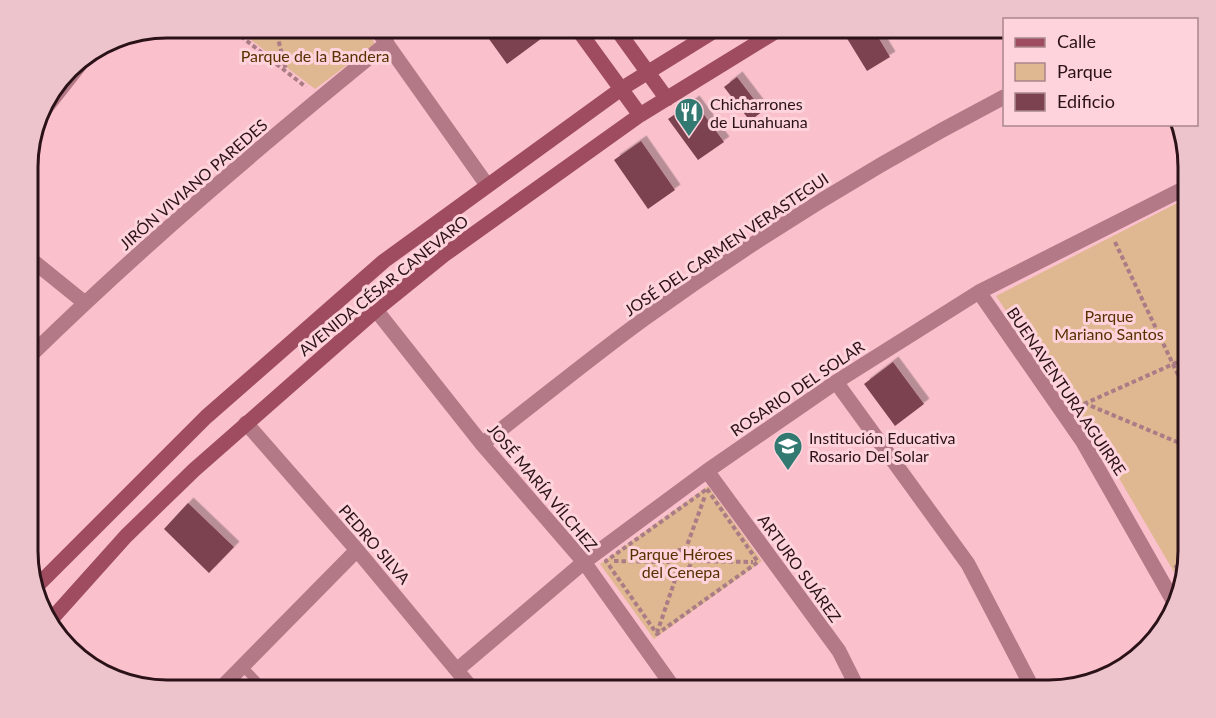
<svg xmlns="http://www.w3.org/2000/svg" width="1216" height="718" font-family="Lato,sans-serif">
	<defs>
		<filter id="shadow"><feDropShadow dx="5.5" dy="-5.5" stdDeviation="0" flood-color="#0004"/></filter>
	</defs>
	<rect width="100%" height="100%" fill="#fac1cd"/>
	<!-- green -->
	<path fill="#dfb791" d="M234 27H365L375 44 315 89Z
		M1189 197V561L1186 569 1174 572 1116 473 996 296Z
		M708 486 762 561 654 639 600 564Z"/>
	<!-- building -->
	<path fill="#7d4250" filter="url(#shadow)" d="M506 27H551L553 30 507 64 489 39Z
		M840 27H872L890 57 867 71Z
		M737 77 763 111 750 121 724 87Z
		M694 101 724 142 698 160 668 119Z
		M641 141 675 190 648 209 614 160Z
		M893 362 924 404 895 426 864 384Z
		M188 503 234 547 209 573 164 529Z"/>
	<g fill="none" stroke-linecap="round" stroke-linejoin="round">
		<!-- path -->
		<path stroke="#a97c86" stroke-width="4" stroke-dasharray="4.5 3" stroke-linecap="butt" d="M229 27 306 87
			M275 27 286 70
			M1115 242 1189 398
			M1084 403 1189 447
			M1077 407 1189 357
			M707 489 758 562 657 634 606 561Z
			M669 561a11 11 0 1 1 22 0a11 11 0 1 1-22 0Z
			M685 551 705 496
			M614 561 670 562
			M691 561 753 562
			M1175 565 1178 569 1187 567
			M1178 569 1189 536
			M657 633 678 571"/>
		<!-- service -->
		<path stroke="#b37986" stroke-width="9" d="M242 666 266 691"/>
		<!-- minor -->
		<path stroke="#b37986" stroke-width="15" d="M375 27 487 185
			M37 119 89 53
			M28 257 85 303
			M979 292 1083 442 1175 604
			M376 310 482 444 584 562 676 691
			M28 358C141 247 264 143 387 43
			M836 382 968 564 1034 691
			M246 423 357 550 474 691
			M482 444C536 403 589 359 644 319 759 236 879 162 1004 97
			M707 471 839 651 859 691
			M458 669 584 562 707 471 836 382 979 292 1189 186
			M218 691 357 550"/>
		<!-- secondary -->
		<path stroke="#9f4c61" stroke-width="15" d="M576 27 640 115
			M615 27 667 99
			M35 588 206 417 384 261 621 89 721 27
			M48 623 126 536 194 470 376 310 444 255 640 115 783 27"/>
	</g>
	<!-- icons -->
	<defs>
		<g id="restaurant-pin" transform="scale(1.5)"><path d="M0 17L-7.5 6A9.5 9.5 0 1 1 7.5 6Z" fill="#327971" stroke="#fed3db"/><path d="M-5-6h1v4h1v-4h1v4h1v-4h1v5L-1.5 .5V6h-2V.5L-5-1ZM5-6V6H3V1.5H1.5Q1.5-4 5-6Z" fill="#fff"/></g>
		<g id="school-pin" transform="scale(1.5)"><path d="M0 17L-7.5 6A9.5 9.5 0 1 1 7.5 6Z" fill="#327971" stroke="#fed3db"/><path d="M0-5L7-2L0 1L-7-2ZM-4 1L0 2.5L4 1V4Q0 6-4 4Z" fill="#fff"/></g>
	</defs>
	<g fill-rule="evenodd">
		<use href="#restaurant-pin" x="689" y="112"/>
		<use href="#school-pin" x="788" y="446"/>
	</g>
	<g text-anchor="middle" dominant-baseline="central" stroke-width="6" stroke-linejoin="round" paint-order="stroke">
		<!-- park labels -->
		<g font-size="16" fill="#573100" stroke="#fed3db">
			<text x="315" y="55">Parque de la Bandera</text>
			<text x="1109" y="315">Parque<tspan x="1109" dy="18">Mariano Santos</tspan></text>
			<text x="681" y="553">Parque Héroes<tspan x="681" dy="18">del Cenepa</tspan></text>
		</g>
		<!-- poi labels -->
		<g font-size="16" fill="#2b1218" stroke="#fed3db" text-anchor="start">
			<text x="710" y="103">Chicharrones<tspan x="710" dy="18">de Lunahuana</tspan></text>
			<text x="809" y="437">Institución Educativa<tspan x="809" dy="18">Rosario Del Solar</tspan></text>
		</g>
		<!-- street labels -->
		<g font-size="16" fill="#2b1218" stroke="#fed3db">
			<text transform="translate(193 184) rotate(-41)">JIRÓN VIVIANO PAREDES</text>
			<text transform="translate(726 244) rotate(-34)">JOSÉ DEL CARMEN VERASTEGUI</text>
			<text transform="translate(383 285) rotate(-39)">AVENIDA CÉSAR CANEVARO</text>
			<text transform="translate(797 388) rotate(-34)">ROSARIO DEL SOLAR</text>
			<text transform="translate(1067 391) rotate(56)">BUENAVENTURA AGUIRRE</text>
			<text transform="translate(543 487) rotate(50)">JOSÉ MARÍA VÍLCHEZ</text>
			<text transform="translate(375 544) rotate(49)">PEDRO SILVA</text>
			<text transform="translate(800 568) rotate(54)">ARTURO SUÁREZ</text>
		</g>
	</g>
	<!-- crop -->
	<path d="M0 0H1216V718H0ZM167 38H1049A129 129 0 0 1 1178 167V551A129 129 0 0 1 1049 680H167A129 129 0 0 1 38 551V167A129 129 0 0 1 167 38Z" fill="#edc4cb" fill-rule="evenodd"/>
	<path fill="none" stroke="#2b1218" stroke-width="3" d="M167 38H1049A129 129 0 0 1 1178 167V551A129 129 0 0 1 1049 680H167A129 129 0 0 1 38 551V167A129 129 0 0 1 167 38Z"/>
	<!-- legend -->
	<rect x="1003" y="18" width="195" height="108" fill="#fed3db" stroke="#aa868d" stroke-width="1.5"/>
	<rect x="1015" y="38" width="30" height="9" fill="#9f4c61" stroke="#aa868d" stroke-width="1.5"/>
	<text x="1057" y="48" font-size="18" fill="#2b1218">Calle</text>
	<rect x="1015" y="63" width="30" height="18" fill="#dfb791" stroke="#aa868d" stroke-width="1.5"/>
	<text x="1057" y="78" font-size="18" fill="#2b1218">Parque</text>
	<rect x="1015" y="93" width="30" height="18" fill="#7d4250" stroke="#aa868d" stroke-width="1.5"/>
	<text x="1057" y="108" font-size="18" fill="#2b1218">Edificio</text>
</svg>
